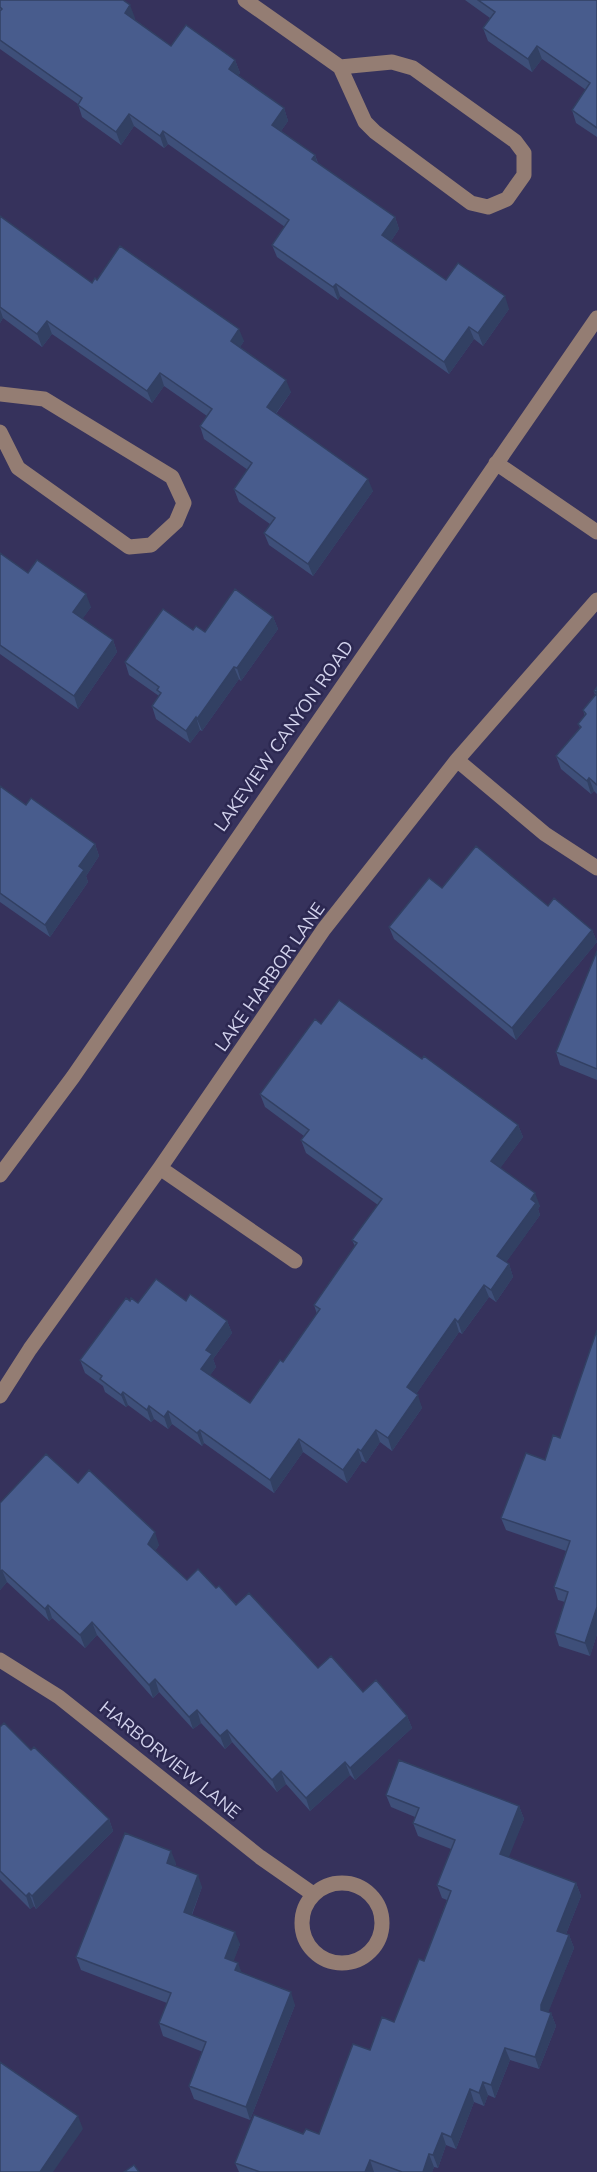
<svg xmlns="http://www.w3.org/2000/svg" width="597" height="2172" font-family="'Nunito Sans',sans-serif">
	<rect width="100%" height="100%" fill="#36325c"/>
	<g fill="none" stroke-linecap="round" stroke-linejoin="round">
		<!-- minor -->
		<path stroke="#947d73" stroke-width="15" d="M245 0 340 67 365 122 375 132 471 203 488 207 507 199 524 175V153L515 141 413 68 392 62 340 67
			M0 394 44 399 172 477 184 503 176 522 151 545 129 547 18 468 0 432
			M496 463 597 532
			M457 760 545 834 597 868
			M160 1168 295 1261
			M0 1175 73 1077 597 318
			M0 1396 30 1349 160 1168 324 929 457 760 597 600
			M0 1660 59 1697 260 1857 313 1894
			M302 1923a40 40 0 1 1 80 0a40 40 0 1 1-80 0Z"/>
	</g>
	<!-- wall -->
	<path fill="#3e4f79" d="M0 0 135 18 134 19 171 46 235 60 240 73 238 75 284 108 288 121 281 131 315 155 318 163 395 217 399 229 391 241 446 280 509 309 483 346 474 339 449 374 340 296 338 300 277 257 272 245 285 227 168 144 164 148 134 126 121 145 82 117 78 104 0 49Z
		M465 0H597V137L576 123 572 110 586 90 542 59 532 72 488 41 483 28 490 18Z
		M0 216 92 283 97 280 244 341 240 347 291 392 276 414 373 491 313 576 269 545 264 533 270 524 239 502 234 489 248 470 204 439 200 426 207 416 164 386 152 403 52 334 42 347 3 318 0 323Z
		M0 553 28 573 91 607 82 619 113 640 117 652 78 709 0 654Z
		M273 617 278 629 241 681 239 679 202 731 200 730 190 743 156 719 152 706 159 696 129 675 125 662 193 630 205 632Z
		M597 687V794L594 791 591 794 561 769 556 756 580 728 578 724 585 716 583 710 595 695 594 691Z
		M0 786 26 805 95 844 99 856 86 876 88 882 50 937 0 902Z
		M442 888 548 906 592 930 597 942 516 1040 394 939 389 927Z
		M597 951V1080L560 1065 556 1052Z
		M321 1024 422 1059 518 1125 523 1137 500 1168 540 1206 538 1209 540 1215 506 1262 509 1264 513 1277 496 1302 489 1297 462 1334 459 1332 416 1394 422 1408 392 1451 380 1442 366 1463 362 1461 347 1483 303 1452 274 1493 204 1443 202 1446 172 1424 168 1429 154 1419 151 1422 128 1405 126 1407 105 1392 103 1386 85 1373 80 1360 130 1301 138 1303 186 1301 227 1321 232 1333 213 1359 216 1367 210 1375 250 1403 283 1362 317 1314 314 1305 355 1246 352 1240 378 1205 306 1153 301 1140 304 1136 265 1107 260 1094Z
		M597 1330V1634L590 1656 559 1646 555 1633 565 1602 558 1600 554 1587 566 1551 506 1530 501 1518 545 1460 560 1438Z
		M78 1483 159 1545 155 1551 187 1580 216 1588 318 1668 407 1716 412 1728 355 1780 350 1775 310 1811 286 1784 277 1792 232 1742 225 1749 201 1723 193 1729 159 1692 153 1698 97 1635 85 1648 52 1618 49 1621 7 1582 0 1590V1503Z
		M0 1727 31 1750 109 1819 113 1831 36 1909 34 1906 30 1909 0 1879Z
		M386 1795 519 1806 524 1819 508 1857 576 1883 581 1896 566 1934 569 1935 574 1948 548 2012 551 2013 556 2026 539 2069 510 2060 495 2098 488 2095 484 2106 474 2102 456 2149 446 2145 438 2168 434 2167 432 2172H239L235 2163 303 2134H319L370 2050 394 2022 424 1961 447 1900 442 1898 437 1885 451 1849 418 1836 413 1823 415 1817 391 1807Z
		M176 1863 175 1866 202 1887 192 1915 240 1944 233 1961 242 1973 295 2005 250 2120 194 2099 189 2086 203 2052 163 2036 159 2023 167 2003 81 1970 76 1957Z"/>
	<!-- shaded-wall -->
	<path fill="#324063" d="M130 5 135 18 130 25 125 13Z
		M537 46 542 59 532 72 528 59Z
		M235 60 240 73 233 82 229 69Z
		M284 108 288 121 277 137 272 125Z
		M129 114 134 126 121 145 116 132Z
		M163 131 168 144 164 148 160 136Z
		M315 155 319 168 312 159Z
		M395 217 399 229 387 247 382 235Z
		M336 284 340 296 338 300 333 287Z
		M505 296 509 309 483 346 478 333Z
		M0 309 3 318 0 323Z
		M47 321 52 334 42 347 37 334Z
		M469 327 474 339 449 374 444 362Z
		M239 329 244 341 236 354 231 341Z
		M160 373 164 386 152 403 147 391Z
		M286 380 291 392 271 420 267 407Z
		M368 479 373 491 313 576 308 564Z
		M86 594 91 607 78 625 73 612Z
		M273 617 278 629 241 681 237 668Z
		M113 640 117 652 78 709 74 696Z
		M234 667 239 679 202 731 197 719Z
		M196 717 200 730 190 743 186 731Z
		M589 778 594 791 591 794 587 781Z
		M95 844 99 856 86 876 88 882 50 937 45 925 79 866Z
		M592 930 597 942 516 1040 512 1028Z
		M518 1125 523 1137 496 1174 491 1161Z
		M535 1193 540 1206 538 1209 540 1215 502 1268 497 1256Z
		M509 1264 513 1277 496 1302 491 1290Z
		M484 1285 489 1297 462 1334 458 1322Z
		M455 1319 459 1332 412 1400 407 1387Z
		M227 1321 232 1333 213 1359 216 1367 206 1381 201 1369 206 1350Z
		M123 1392 128 1405 126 1407 121 1395Z
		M418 1395 422 1408 392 1451 388 1438Z
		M149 1406 154 1419 151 1422 147 1410Z
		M168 1411 172 1424 168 1429 164 1417Z
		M200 1430 204 1443 202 1446 197 1433Z
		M376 1430 380 1442 366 1463 361 1451Z
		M299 1439 303 1452 274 1493 270 1480Z
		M358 1449 362 1461 347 1483 343 1470Z
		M155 1532 159 1545 152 1556 148 1544Z
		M2 1570 7 1582 0 1590V1572Z
		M48 1605 52 1618 49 1621 45 1609Z
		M597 1607V1634L590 1656 585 1643Z
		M92 1622 97 1635 85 1648 80 1635Z
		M155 1679 159 1692 153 1698 149 1685Z
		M197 1710 201 1723 193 1729 189 1717Z
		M407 1716 412 1728 355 1780 350 1768Z
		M227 1730 232 1742 225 1749 220 1736Z
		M345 1762 350 1775 310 1811 306 1798Z
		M281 1771 286 1784 277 1792 272 1780Z
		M519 1806 524 1819 505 1867 500 1854Z
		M109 1819 113 1831 36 1909 32 1896Z
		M171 1851 176 1863 171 1875 167 1863Z
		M198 1875 202 1887 188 1924 184 1912Z
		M576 1883 581 1896 562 1944 557 1931Z
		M29 1893 34 1906 30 1909 26 1896Z
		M235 1932 240 1944 230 1971 225 1958Z
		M569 1935 574 1948 546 2018 541 2010V2005Z
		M238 1963 243 1976 235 1970Z
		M291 1992 295 2005 250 2120 246 2107Z
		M551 2013 556 2026 539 2069 535 2057Z
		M505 2048 510 2060 495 2098 491 2085Z
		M483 2082 488 2095 484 2106 479 2093Z
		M470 2089 474 2102 456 2149 451 2137Z
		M78 2116 83 2129 53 2172H40Z
		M442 2133 446 2145 438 2168 433 2155Z
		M429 2154 434 2167 432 2172H423Z
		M370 2160 374 2172H365Z"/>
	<!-- building -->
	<path fill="#485c8d" stroke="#324063" stroke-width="1.5" d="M0 0H123L130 5 125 13 171 46 186 25 235 60 229 69 284 108 272 125 315 155 312 159 395 217 382 235 446 280 458 263 505 296 478 333 469 327 444 362 336 284 333 287 272 245 289 220 163 131 160 136 129 114 116 132 78 105 82 98 0 40V11L2 9 0 7Z
		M478 0H597V128L572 110 590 83 537 46 528 59 483 28 495 12Z
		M0 216 92 283 95 278 97 280 120 246 239 329 231 341 286 380 267 407 368 479 308 564 264 533 275 518 234 489 252 463 200 426 212 409 160 373 147 391 47 321 37 334 0 307Z
		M0 553 28 573 37 560 86 594 73 612 113 640 74 696 0 645Z
		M235 589 273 617 237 668 234 667 197 719 196 717 186 731 152 706 161 693 157 690 159 687 125 662 163 609 193 630 196 626 205 632Z
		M597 687V785L589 778 587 781 556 756 581 727 578 724 586 714 583 710 597 693 594 691Z
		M0 786 26 805 31 798 95 844 79 866 84 870 45 925 0 893Z
		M476 846 548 906 554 898 592 930 512 1028 389 927 429 878 442 888Z
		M597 951V1069L556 1052Z
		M339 1000 422 1059 424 1056 518 1125 491 1161 535 1193 531 1199 536 1203 497 1256 509 1264 491 1290 484 1285 458 1322 455 1319 407 1387 418 1395 388 1438 376 1430 361 1451 358 1449 343 1470 299 1439 270 1480 200 1430 197 1433 168 1411 164 1417 149 1406 147 1410 123 1392 121 1395 100 1379 102 1376 80 1360 126 1298 130 1301 131 1298 138 1303 156 1279 186 1301 190 1294 227 1321 206 1350 212 1354 201 1369 250 1403 280 1360 283 1362 320 1309 314 1305 357 1243 352 1240 382 1199 301 1140 309 1130 260 1094 315 1019 321 1024Z
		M597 1330V1607L585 1643 555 1633 568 1592 554 1587 570 1541 501 1518 526 1453 545 1460 553 1435 560 1438Z
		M46 1454 78 1483 89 1470 155 1532 148 1544 187 1580 198 1569 216 1588 219 1586 236 1605 249 1593 318 1668 331 1656 363 1692 376 1680 407 1716 350 1768 345 1762 306 1798 281 1771 272 1780 227 1730 220 1736 197 1710 189 1717 155 1679 149 1685 92 1622 80 1635 48 1605 45 1609 2 1570 0 1572V1503Z
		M4 1723 31 1750 34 1747 109 1819 32 1896 29 1893 26 1896 0 1871V1727Z
		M399 1760 519 1806 500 1854 576 1883 557 1931 569 1935 541 2005V2010L551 2013 535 2057 505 2048 491 2085 483 2082 479 2093 470 2089 451 2137 442 2133 433 2155 429 2154 423 2172H402L370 2160 365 2172H260L235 2163 254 2115 303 2134 306 2129 319 2134 353 2044 370 2050 382 2017 394 2022 419 1959 424 1961 451 1891 437 1885 455 1840 413 1823 419 1808 386 1795Z
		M125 1833 171 1851 167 1863 198 1875 184 1912 235 1932 225 1958 238 1963 235 1970 291 1992 246 2107 189 2086 206 2042 159 2023 171 1993 76 1957Z
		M0 2062 78 2116 40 2172H0Z
		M134 2165 139 2172H124Z"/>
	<g text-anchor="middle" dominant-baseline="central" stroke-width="5" stroke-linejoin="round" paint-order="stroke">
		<!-- street labels -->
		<g font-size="18" fill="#d2d2ec" stroke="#2c2851">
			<text transform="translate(284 736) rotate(-55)">LAKEVIEW CANYON ROAD</text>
			<text transform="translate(270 977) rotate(-55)">LAKE HARBOR LANE</text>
			<text transform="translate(170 1760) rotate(39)">HARBORVIEW LANE</text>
		</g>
	</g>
</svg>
